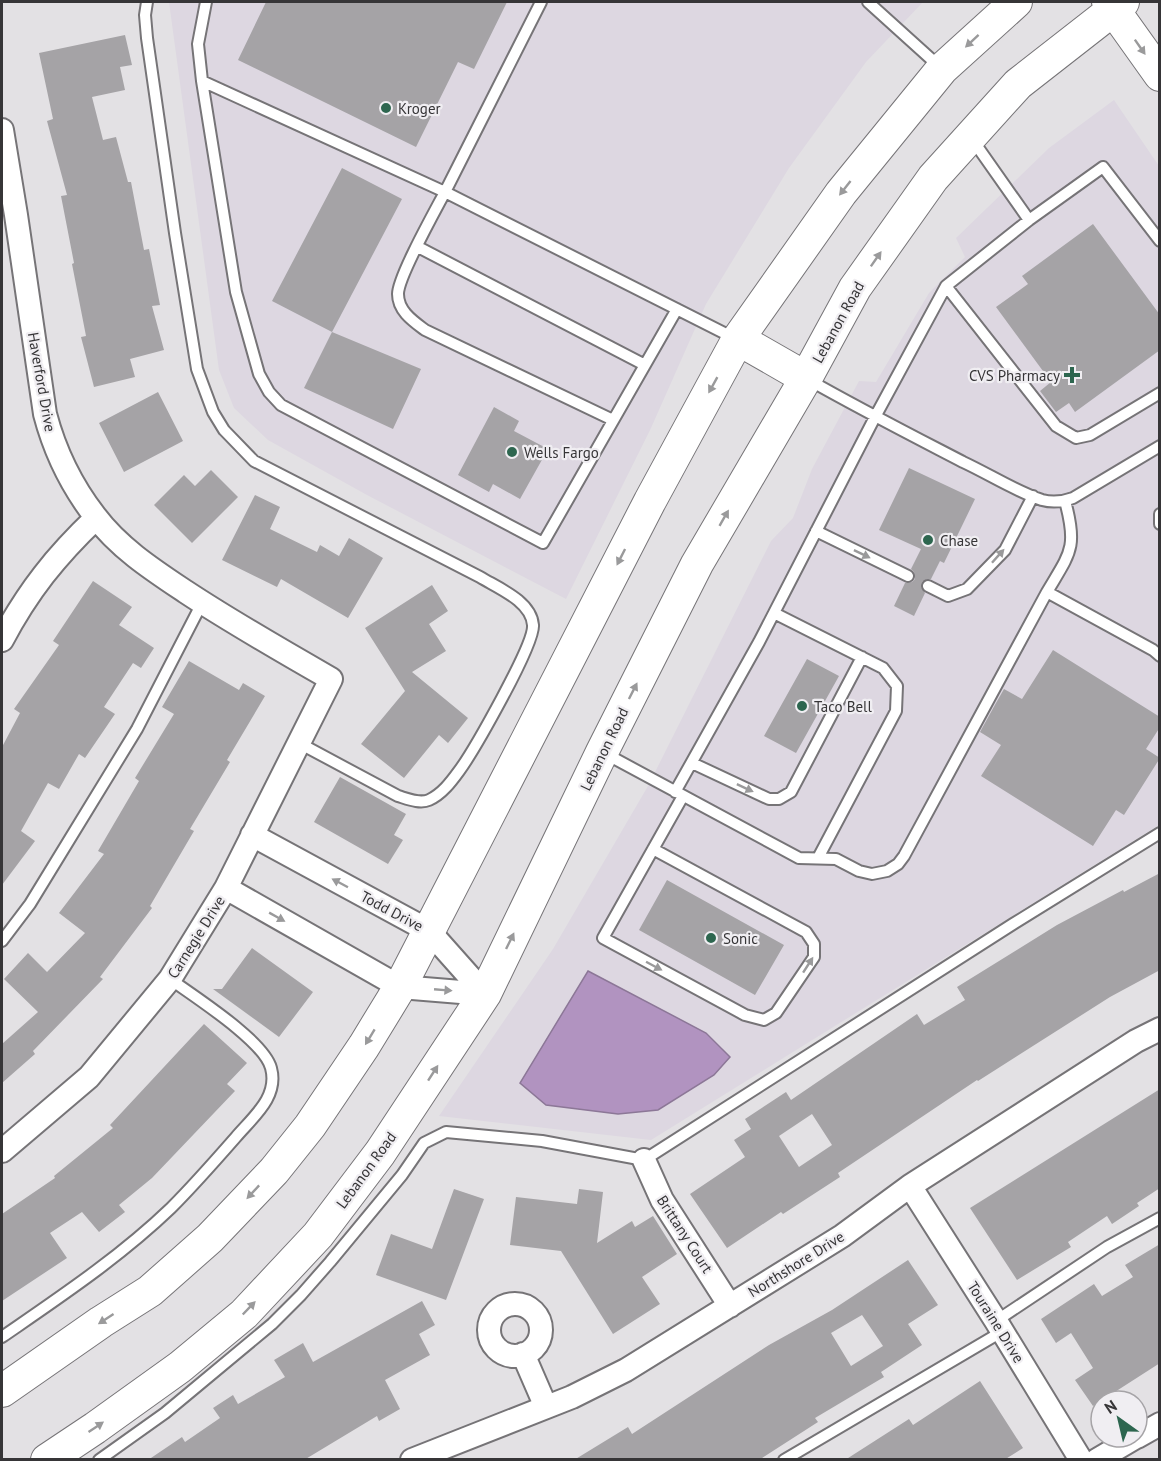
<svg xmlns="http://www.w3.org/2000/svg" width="1161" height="1461" font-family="'PT Sans',sans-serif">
	<rect width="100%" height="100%" fill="#e3e1e4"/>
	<!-- built -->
	<path fill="#ddd7e1" d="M169 2H923L866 62 789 168 706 304 651 428 566 599 367 495 268 440 234 408 219 370Z
		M1114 100 1159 166V825L651 1140 439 1116 553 949 648 786 771 541 793 518 812 469 859 381 876 382 929 293 965 257 956 238 1049 148Z"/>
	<!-- water -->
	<path fill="#b193c0" stroke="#8c7797" stroke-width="1.5" d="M588 971 706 1033 730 1057 714 1075 658 1110 618 1114 546 1105 520 1083Z"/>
	<!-- building -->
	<path fill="#a5a3a6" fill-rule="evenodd" d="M266 2H507L474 69 458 62 416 147 238 60Z
		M125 35 132 65 120 67 125 90 92 97 103 140 116 137 128 182H131L144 250 149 249 160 305 152 306 164 350 130 359 135 377 94 387 81 337 86 336 72 264 74 263 61 196 67 195 47 121 53 119 39 53Z
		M342 168 402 199 332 332 272 301Z
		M1093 224 1160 315V350L1075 412 1069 403 1056 412 1040 391 1051 382 996 307 1028 284 1022 276Z
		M332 332 421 369 393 429 304 388Z
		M158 392 183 441 124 472 99 423Z
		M494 407 519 421 514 431 548 449 520 499 493 484 489 492 458 475Z
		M909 468 975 499 944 563 940 561 931 579H927L922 582 921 587 925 593 914 616 894 606 905 583 912 582 915 579 914 572 911 569 921 549 879 530Z
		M211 470 238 497 192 543 154 505 184 475 195 486Z
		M255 495 280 507 270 529 317 552 320 545 339 556 349 538 383 558 348 618 281 579 277 587 222 560Z
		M93 581 132 607 119 625 154 648 141 668 133 663 104 707 115 714 85 758 79 754 59 789 48 783 21 831 35 841 2 885V747L20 713 14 709 59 645 53 641Z
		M432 585 448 611 429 624 446 651 412 672 468 718 448 743 439 735 404 778 361 744 405 691 365 628Z
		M1053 650 1160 717V727L1146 749 1160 758 1124 815 1116 810 1093 846 981 776 1001 745 980 732 996 703 1004 689 1022 699Z
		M807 659 839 676 796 753 764 736Z
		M189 661 239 690 243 683 265 696 227 760 230 762 190 829 194 831 150 906 152 908 100 977 103 979 33 1051 35 1054 2 1083V1044L38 1012 4 979 28 953 47 972 85 933 59 913 104 854 98 851 139 781 135 778 174 714 162 707Z
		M340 777 406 814 394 835 403 840 388 864 314 822Z
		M1160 873V970L1110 997 978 1081 977 1080 838 1173 840 1177 783 1214 781 1212 727 1248 690 1194 745 1157 734 1140 751 1129 745 1119 786 1092 791 1100 917 1014 924 1025 965 1000 957 987 1057 925 1123 890 1124 892ZM812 1114 832 1145 799 1167 779 1136Z
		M667 880 784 945 755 995 639 930Z
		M252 948 313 992 279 1037 213 989H222Z
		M204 1024 247 1063 227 1084 235 1091 152 1178 119 1205 125 1212 99 1232 82 1212 50 1233 67 1258 2 1301V1214L55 1178 54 1176 113 1128 110 1125Z
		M1160 1089V1188L1137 1203 1139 1206 1112 1224 1107 1216 1068 1242 1071 1247 1017 1280 970 1208Z
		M454 1189 484 1199 446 1300 376 1275 391 1234 432 1249Z
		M579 1189 603 1192 597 1243 632 1221 635 1227 653 1216 677 1254 642 1277 660 1304 613 1334 561 1251 510 1245 516 1197 577 1204Z
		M1160 1244V1363L1093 1406 1075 1380 1093 1368 1071 1333 1056 1343 1041 1319 1094 1284 1102 1296 1133 1277 1125 1265Z
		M908 1260 938 1305 908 1324 922 1345 881 1372 884 1377 815 1418 818 1422 759 1460H574L628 1427 632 1434 769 1345 832 1310ZM862 1315 883 1346 851 1366 831 1333Z
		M422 1301 435 1325 419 1334 430 1355 385 1380 400 1409 379 1421 377 1416 304 1460H148L182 1437 185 1442 220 1418 213 1408 233 1395 238 1404 285 1377 274 1360 303 1343 313 1362Z
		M980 1381 1023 1448 1004 1460H845L909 1419 913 1425Z"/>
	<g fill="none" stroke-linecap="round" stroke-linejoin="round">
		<!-- lane casing -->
		<g stroke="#767477" stroke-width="14">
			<path id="lane" d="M147 2 145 15 147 38 175 233 197 369 213 412 224 430 254 461 480 577C498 588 531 601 533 625 535 644 473 752 459 771 451 782 442 794 429 800 420 804 408 799 398 796L299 743
				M206 2 198 44 202 81 236 292 259 374 269 392 281 405 543 543 677 309
				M541 2 445 192 736 339
				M868 2 941 68
				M202 81 445 192C435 211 398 277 398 294 398 311 413 321 425 330L613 420
				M972 139 1029 220
				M418 247 645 365
				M946 286 1056 426 1076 438 1090 435 1160 393
				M809 380C860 409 911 435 963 462 989 474 1015 491 1042 500 1053 503 1062 502 1073 498L1160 446
				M1160 514V524
				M816 531 908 576
				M928 586 948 596 967 589 1005 550 1033 496
				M1047 592 1153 650 1160 656
				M774 613 883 668 897 686 896 711 818 858
				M604 753 799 858 836 859 859 871 872 874 887 871 898 864 904 856 1047 592C1070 553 1078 548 1065 501
				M692 763 769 799H779L791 792 862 657
				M675 792 759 642 875 417 946 286 1029 220 1103 167 1160 241
				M653 849 806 932 814 944V957L776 1013 764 1020 745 1015 603 938 683 796
				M2 941 30 904 137 729 202 603
				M996 1321 1107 1247 1160 1218
				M2 1337C60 1297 120 1257 171 1208 194 1185 215 1161 236 1137 253 1117 279 1097 271 1068 264 1041 195 997 170 979
				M99 1460 165 1413 272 1324 301 1295 330 1262 402 1175 424 1143 446 1132 542 1141 644 1160 1013 924 1160 833
				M784 1460 1003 1331"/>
		</g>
		<!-- street casing -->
		<g stroke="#767477" stroke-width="26">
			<path id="street" d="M2 130 16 215 45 414C55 452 71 485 95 516 119 548 153 570 186 592 233 623 282 651 331 679L226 888 170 979 89 1077 2 1151
				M2 640C28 591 56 556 96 518
				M252 835 429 931 485 994
				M226 888 400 987 485 994
				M644 1160 662 1200 730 1306
				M910 1186 996 1321 1081 1460
				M489 1330a26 26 0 1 1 52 0a26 26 0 1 1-52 0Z
				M523 1354 546 1407
				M1137 1437 1160 1424
				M412 1460 572 1397 626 1370 842 1236 910 1186 1136 1041 1160 1029
				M1097 1460 1136 1437"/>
		</g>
		<!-- secondary casing -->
		<g stroke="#767477" stroke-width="34">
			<path id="secondary" d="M1108 2 1160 75
				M738 339 806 378
				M2 1391 101 1322 150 1291 210 1238 274 1171 310 1126 364 1046 400 987 650 501 738 339 841 193 942 69 1016 2
				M47 1460 95 1428 180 1367 244 1314 318 1235 380 1153 485 994 602 752 697 564 806 378 855 288 933 178 1018 84 1123 2"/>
		</g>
		<!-- lane -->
		<use href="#lane" stroke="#fff" stroke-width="10"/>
		<!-- street -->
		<use href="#street" stroke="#fff" stroke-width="22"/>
		<!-- secondary -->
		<use href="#secondary" stroke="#fff" stroke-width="32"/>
	</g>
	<!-- one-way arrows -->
	<defs><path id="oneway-solid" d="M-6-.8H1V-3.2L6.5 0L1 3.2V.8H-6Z" transform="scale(1.5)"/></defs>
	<g fill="#9a9a9b">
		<use href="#oneway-solid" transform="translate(972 41) rotate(137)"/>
		<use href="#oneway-solid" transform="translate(1140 47) rotate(55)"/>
		<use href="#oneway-solid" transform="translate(845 188) rotate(128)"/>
		<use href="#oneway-solid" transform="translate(876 259) rotate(-55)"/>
		<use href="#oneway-solid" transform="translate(713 385) rotate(119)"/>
		<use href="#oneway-solid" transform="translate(724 518) rotate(-60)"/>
		<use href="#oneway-solid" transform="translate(862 554) rotate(26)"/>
		<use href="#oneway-solid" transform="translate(998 556) rotate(-48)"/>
		<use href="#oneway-solid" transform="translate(621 557) rotate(117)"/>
		<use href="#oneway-solid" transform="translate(633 691) rotate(-63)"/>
		<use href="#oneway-solid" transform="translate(745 788) rotate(25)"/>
		<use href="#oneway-solid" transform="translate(340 883) rotate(-152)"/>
		<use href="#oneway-solid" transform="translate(277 917) rotate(29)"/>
		<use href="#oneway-solid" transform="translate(510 941) rotate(-64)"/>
		<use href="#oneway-solid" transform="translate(808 965) rotate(-57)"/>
		<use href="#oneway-solid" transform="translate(654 966) rotate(28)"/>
		<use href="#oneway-solid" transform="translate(443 990) rotate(5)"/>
		<use href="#oneway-solid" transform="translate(370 1037) rotate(121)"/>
		<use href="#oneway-solid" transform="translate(433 1073) rotate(-57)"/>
		<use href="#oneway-solid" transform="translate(253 1192) rotate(133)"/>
		<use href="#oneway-solid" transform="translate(249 1308) rotate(-46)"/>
		<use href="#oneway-solid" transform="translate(106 1319) rotate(147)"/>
		<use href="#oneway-solid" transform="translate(96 1427) rotate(-34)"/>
	</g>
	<!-- markers -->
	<g fill="#2d664f" stroke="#f0eef2" stroke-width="2">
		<circle cx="386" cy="108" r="6"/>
		<path d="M1069 366h6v6h6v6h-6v6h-6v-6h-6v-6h6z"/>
		<circle cx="512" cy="452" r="6"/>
		<circle cx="928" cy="540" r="6"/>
		<circle cx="802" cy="706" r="6"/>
		<circle cx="711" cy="938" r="6"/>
	</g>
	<g text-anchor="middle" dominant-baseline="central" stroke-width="4.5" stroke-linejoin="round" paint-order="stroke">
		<!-- poi labels -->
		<g font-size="15" fill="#363537" stroke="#f0eef2" text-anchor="start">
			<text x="398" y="108">Kroger</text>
			<text x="1060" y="375" text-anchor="end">CVS Pharmacy</text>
			<text x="524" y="452">Wells Fargo</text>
			<text x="940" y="540">Chase</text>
			<text x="814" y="706">Taco Bell</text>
			<text x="723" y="938">Sonic</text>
		</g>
		<!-- street labels -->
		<g font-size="15" fill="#363537" stroke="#f0eef2">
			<text transform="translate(838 322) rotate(-61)">Lebanon Road</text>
			<text transform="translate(42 382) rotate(80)">Haverford Drive</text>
			<text transform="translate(604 749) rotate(-64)">Lebanon Road</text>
			<text transform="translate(392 911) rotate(28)">Todd Drive</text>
			<text transform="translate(196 937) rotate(-58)">Carnegie Drive</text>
			<text transform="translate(366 1170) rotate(-54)">Lebanon Road</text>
			<text transform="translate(685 1234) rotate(57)">Brittany Court</text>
			<text transform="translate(796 1264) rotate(-32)">Northshore Drive</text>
			<text transform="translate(996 1322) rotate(58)">Touraine Drive</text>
		</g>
	</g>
	<!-- border -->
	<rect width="1161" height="1461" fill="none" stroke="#363537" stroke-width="6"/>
	<!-- north arrow -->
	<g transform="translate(1119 1419) rotate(326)"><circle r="28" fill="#f0eef2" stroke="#a6a4a7" stroke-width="1.5"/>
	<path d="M0-4.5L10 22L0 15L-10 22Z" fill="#2d664f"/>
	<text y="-9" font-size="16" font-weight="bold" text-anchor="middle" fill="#363537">N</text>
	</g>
</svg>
